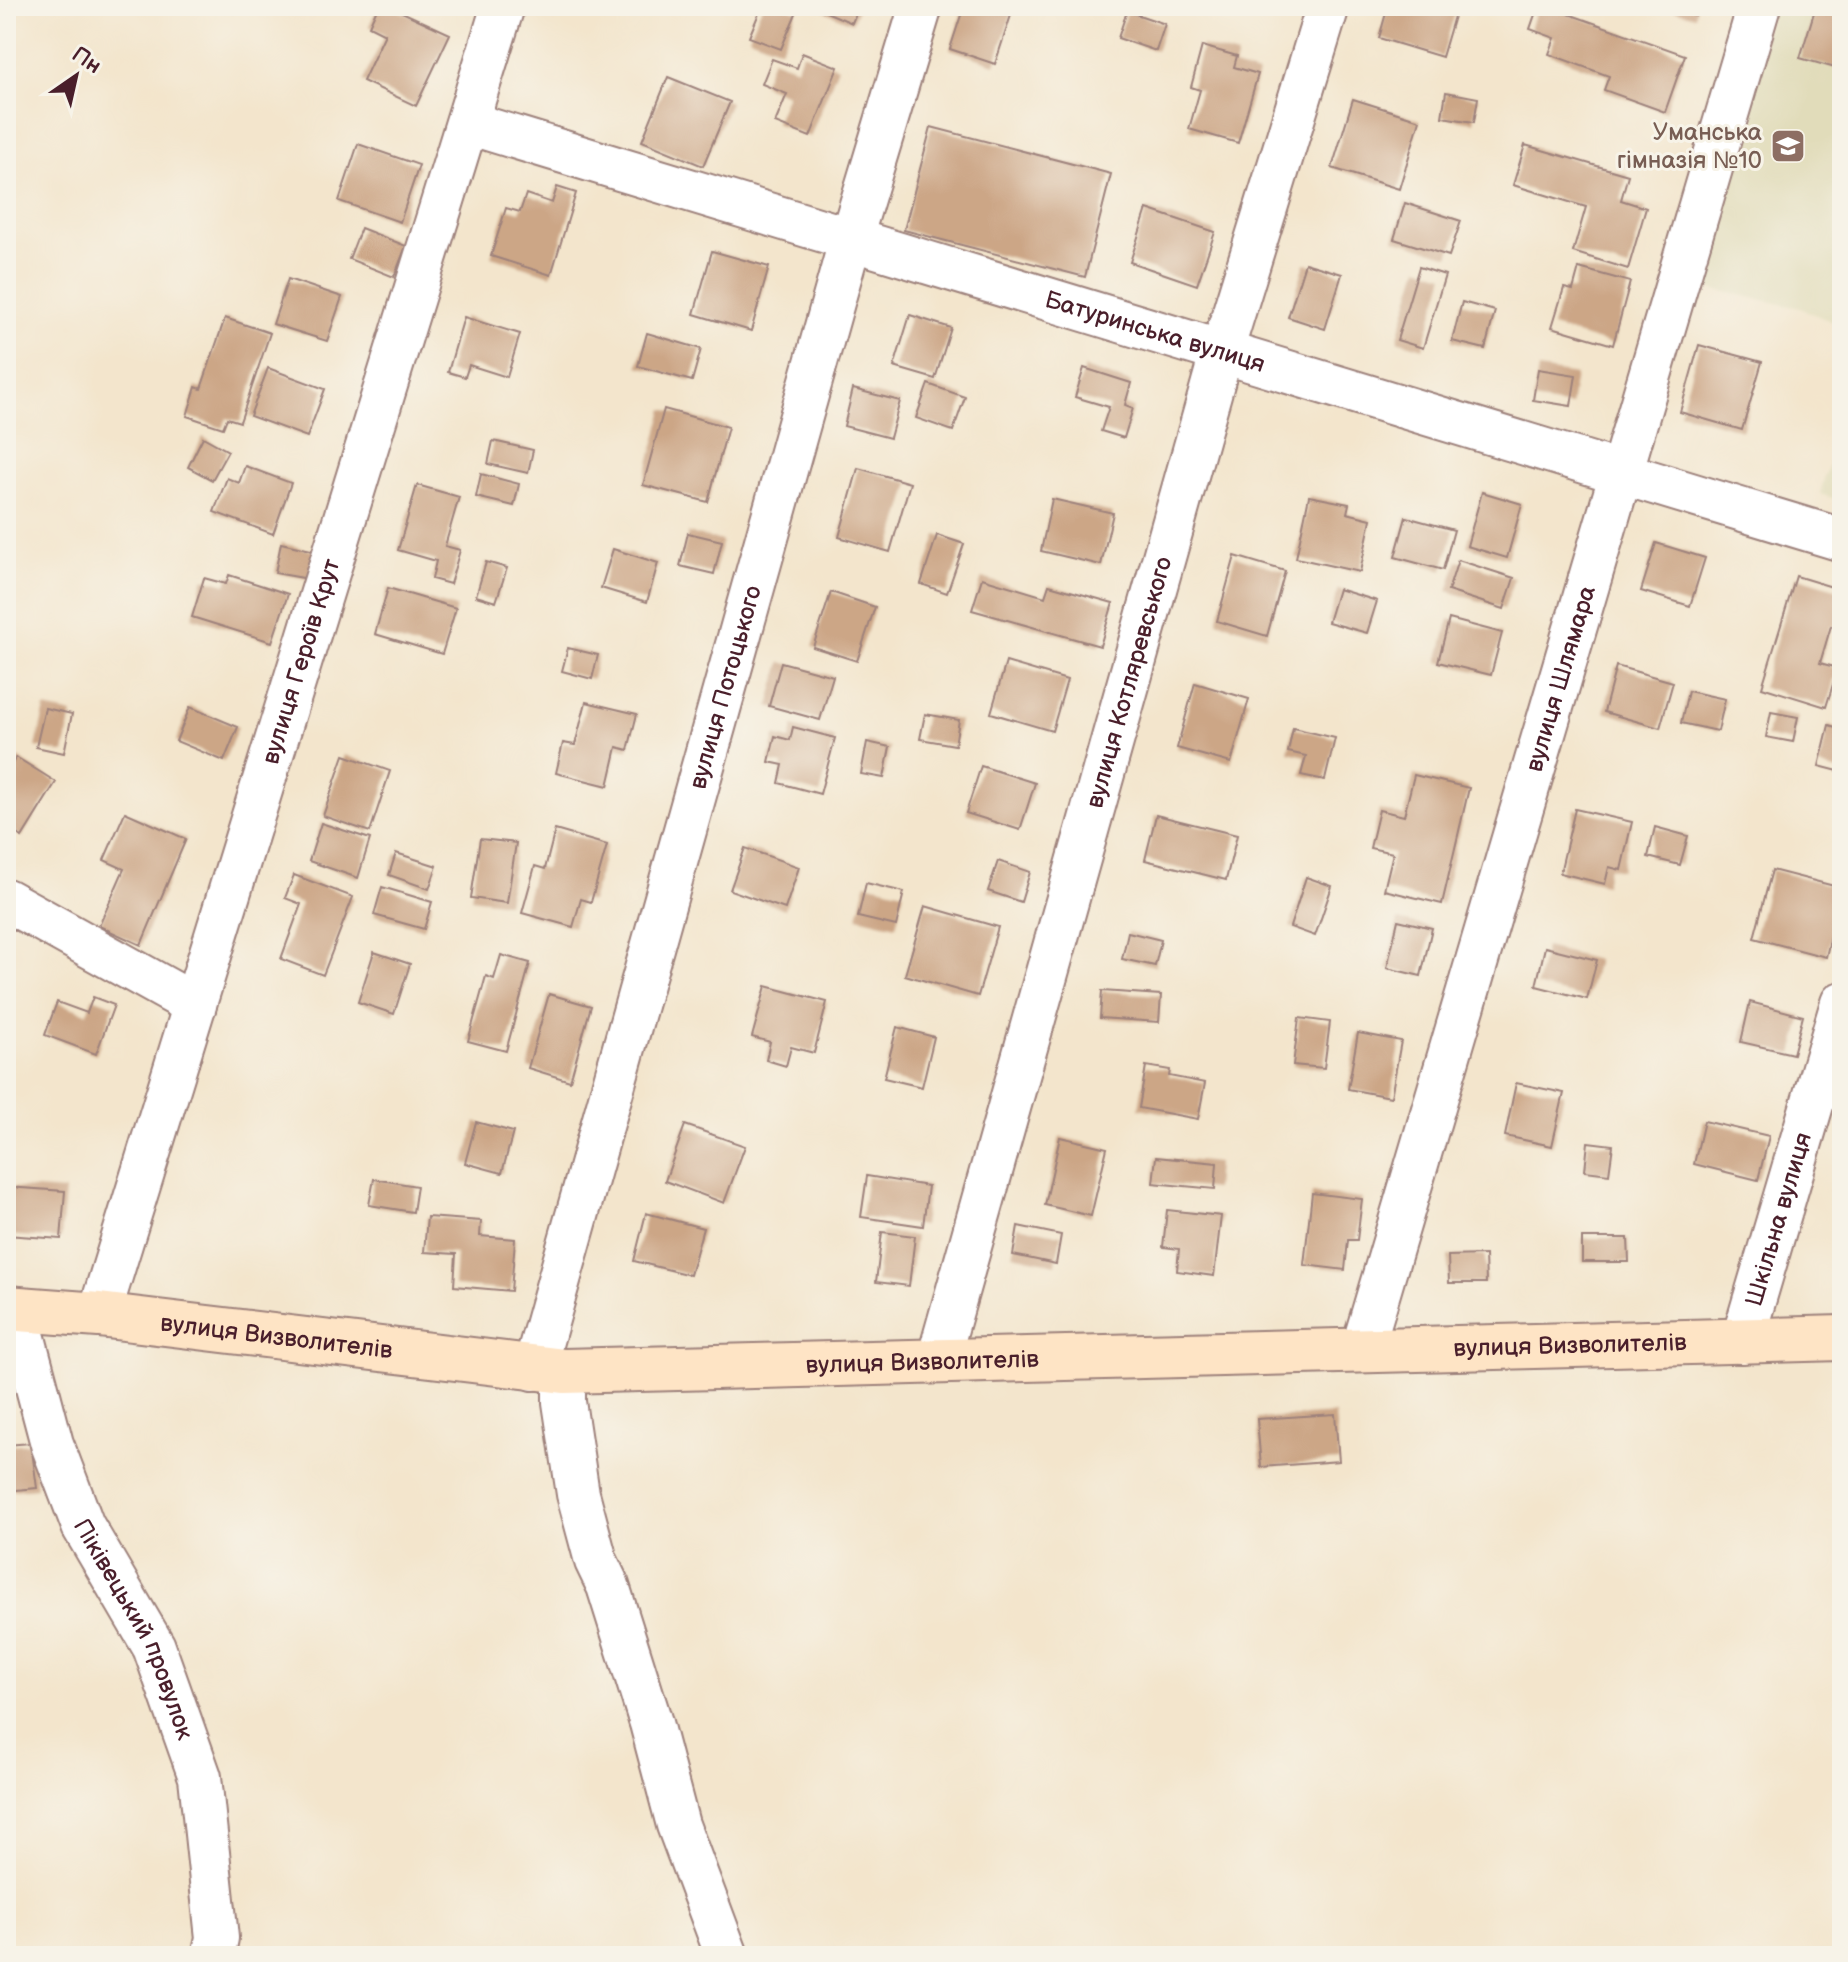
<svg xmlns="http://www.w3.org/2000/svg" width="1848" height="1962" font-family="'Balsamiq Sans',sans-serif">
	<rect width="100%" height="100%" fill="#f7f3e8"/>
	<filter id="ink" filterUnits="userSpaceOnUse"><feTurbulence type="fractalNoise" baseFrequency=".0125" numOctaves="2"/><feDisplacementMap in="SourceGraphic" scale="16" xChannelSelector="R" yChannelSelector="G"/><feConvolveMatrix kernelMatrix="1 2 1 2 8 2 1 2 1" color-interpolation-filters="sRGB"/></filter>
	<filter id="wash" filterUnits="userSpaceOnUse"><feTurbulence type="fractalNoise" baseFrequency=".006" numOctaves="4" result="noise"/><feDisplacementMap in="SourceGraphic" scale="32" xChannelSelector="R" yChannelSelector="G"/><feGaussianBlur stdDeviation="1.8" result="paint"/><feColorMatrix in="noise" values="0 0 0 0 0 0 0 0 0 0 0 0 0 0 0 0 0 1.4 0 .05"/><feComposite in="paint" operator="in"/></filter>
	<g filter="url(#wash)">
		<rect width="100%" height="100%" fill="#f3e5cc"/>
		<!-- built -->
		<path fill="#e1dcba" d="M1774 6H1842V326L1800 308 1693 285Z
			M1842 417V501L1820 494Z"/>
		<g id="blocks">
			<!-- building -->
			<path fill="#cca686" d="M378 6H389L450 34 416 106 363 81 385 34 369 26Z
				M762 6H784L797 11 781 49 749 37Z
				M812 6H859L852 23Z
				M964 6H1014L995 64 950 49Z
				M1388 6H1457L1442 57 1379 38Z
				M1538 6H1546L1685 55 1665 112 1604 90 1609 76 1549 54 1555 38 1530 29Z
				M1661 6H1697L1695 16Z
				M1816 6H1842V70L1800 58Z
				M1127 11 1165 24 1156 51 1118 38Z
				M1202 46 1237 56 1234 67 1258 74 1238 143 1189 129 1200 90 1191 87Z
				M802 53 838 67 810 137 775 123 787 94 762 84 772 59 797 68Z
				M668 77 730 102 703 166 642 141Z
				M1446 92 1478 98 1474 122 1442 117Z
				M1353 99 1420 120 1399 189 1332 168Z
				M931 127 1111 174 1085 277 904 230Z
				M358 144 419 165 400 222 339 201Z
				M1525 145 1628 175 1621 200 1646 208 1628 269 1573 252 1586 207 1513 185Z
				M557 187 576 193 551 275 491 256 506 208 520 212 526 194 552 203Z
				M1405 203 1461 221 1449 256 1394 239Z
				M1147 209 1215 232 1197 285 1130 262Z
				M361 228 406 246 394 277 349 259Z
				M712 251 769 267 751 331 694 314Z
				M1305 263 1342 274 1325 329 1288 317Z
				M1419 267 1445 275 1423 348 1397 340Z
				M1579 268 1630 282 1613 345 1552 327 1564 288 1573 290Z
				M288 279 342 297 327 341 273 324Z
				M1462 302 1495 311 1485 349 1452 341Z
				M910 315 951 328 935 379 894 367Z
				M464 317 520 334 507 377 469 365 465 377 448 372Z
				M225 318 270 333 240 422 227 418 223 428 187 416 196 387 201 389Z
				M647 333 701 349 692 381 638 366Z
				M1699 345 1762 362 1742 430 1680 412Z
				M268 368 325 389 307 437 250 416Z
				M1084 368 1131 383 1125 405 1133 408 1124 438 1101 431 1109 407 1075 397Z
				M1538 369 1576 375 1571 406 1533 400Z
				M928 384 965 397 953 431 916 418Z
				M853 389 900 401 890 438 844 426Z
				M664 409 728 427 708 502 643 485Z
				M203 437 228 451 212 480 188 467Z
				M493 441 533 450 528 473 488 464Z
				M245 466 291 483 273 534 214 512 227 478 239 483Z
				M858 468 910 483 890 552 839 537Z
				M481 474 519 484 514 506 476 497Z
				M417 485 459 497 445 546 460 550 450 584 432 579 436 561 398 550Z
				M1482 492 1522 504 1507 558 1467 546Z
				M1309 496 1349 504 1347 513 1371 519 1360 572 1296 558Z
				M1052 499 1113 513 1101 565 1041 551Z
				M1406 517 1454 530 1443 570 1395 557Z
				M688 533 722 541 714 574 680 566Z
				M937 535 964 544 947 593 921 584Z
				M281 543 315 551 309 579 275 573Z
				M1656 543 1705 558 1690 606 1641 591Z
				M613 549 658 563 647 602 601 588Z
				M1235 556 1285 571 1267 636 1217 621Z
				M1458 560 1514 578 1504 609 1448 591Z
				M486 562 507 568 496 602 476 596Z
				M229 575 288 594 272 642 192 617 204 578 226 584Z
				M1796 576 1842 590V629L1831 626 1820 663 1838 668 1826 707 1762 687Z
				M982 578 1045 597 1049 585 1113 603 1100 646 972 610Z
				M388 588 456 608 442 654 375 634Z
				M1338 589 1377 601 1367 633 1328 622Z
				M831 592 875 607 857 661 813 647Z
				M1449 619 1502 633 1491 675 1438 662Z
				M568 648 598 655 592 679 562 671Z
				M781 662 833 676 820 720 769 706Z
				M1006 662 1067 680 1052 731 991 713Z
				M1616 666 1673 682 1660 728 1604 712Z
				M1195 683 1249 699 1231 763 1177 748Z
				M1688 691 1725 699 1718 731 1681 723Z
				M586 702 637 714 628 750 617 747 608 786 556 773 563 743 575 745Z
				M190 707 238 727 224 761 176 741Z
				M45 708 72 714 64 753 36 747Z
				M1771 712 1798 717 1793 742 1766 737Z
				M925 714 959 720 955 745 920 739Z
				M1829 725 1842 729V772L1819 766Z
				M793 727 835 738 820 794 779 783 783 765 769 762 775 736 790 740Z
				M1293 728 1335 738 1325 780 1301 775 1306 756 1288 752Z
				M867 742 890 747 884 778 861 774Z
				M344 755 390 771 370 832 323 816Z
				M16 757 56 782 22 837 6 827V774Z
				M981 766 1035 783 1020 830 966 813Z
				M1414 775 1469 788 1442 904 1384 890 1393 853 1370 848 1379 810 1404 816Z
				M1575 809 1632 822 1621 870 1609 867 1605 884 1560 873Z
				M125 812 186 839 141 945 99 926 124 869 104 860Z
				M1156 815 1237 835 1226 880 1145 860Z
				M321 823 370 839 358 878 309 861Z
				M1655 827 1688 836 1680 865 1648 857Z
				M555 830 607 845 591 902 581 899 573 927 522 913 535 866 545 869Z
				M480 839 516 843 507 903 471 898Z
				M745 848 799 867 785 909 730 890Z
				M396 853 437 866 429 889 389 875Z
				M998 861 1030 872 1021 902 988 891Z
				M1772 870 1842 888 1826 957 1754 938Z
				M294 875 353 897 323 975 281 959 301 904 285 898Z
				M1306 877 1332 886 1315 936 1290 927Z
				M866 883 904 892 896 926 858 917Z
				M382 887 432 902 424 929 374 915Z
				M925 906 998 927 978 996 905 975Z
				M1398 920 1432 928 1421 976 1387 968Z
				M1128 932 1161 940 1155 966 1122 959Z
				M1545 947 1597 960 1587 999 1536 986Z
				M374 952 410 964 394 1014 358 1002Z
				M501 955 530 963 506 1051 468 1041 486 976 494 979Z
				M766 986 827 1002 814 1053 791 1047 786 1066 766 1060 770 1042 752 1037Z
				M1102 991 1161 995 1159 1022 1100 1018Z
				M549 994 591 1006 570 1081 528 1068Z
				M93 997 114 1005 96 1054 45 1035 57 1002 87 1013Z
				M1750 1002 1803 1016 1793 1054 1741 1042Z
				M1299 1018 1330 1022 1324 1068 1293 1065Z
				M897 1027 934 1037 922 1087 884 1078Z
				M1358 1033 1401 1041 1391 1097 1348 1089Z
				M1146 1066 1170 1070 1169 1076 1205 1083 1198 1119 1139 1108Z
				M1516 1083 1564 1093 1552 1146 1505 1136Z
				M1704 1121 1769 1136 1758 1180 1694 1164Z
				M476 1122 513 1132 502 1173 465 1163Z
				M685 1125 745 1146 724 1203 665 1181Z
				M1060 1137 1107 1148 1091 1216 1045 1205Z
				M1588 1142 1613 1145 1609 1174 1585 1171Z
				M1156 1157 1217 1163 1215 1189 1153 1183Z
				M867 1176 928 1186 923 1226 861 1217Z
				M374 1179 417 1186 413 1212 369 1205Z
				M6 1187 65 1191 61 1239 6 1235Z
				M1312 1193 1362 1199 1357 1240H1348L1345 1270 1304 1265Z
				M1167 1210 1221 1216 1214 1276 1177 1271 1179 1249 1163 1247Z
				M646 1213 703 1228 690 1275 634 1261Z
				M427 1217 481 1221 480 1236 515 1239 511 1291 454 1286 456 1254 424 1252Z
				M1018 1226 1061 1235 1056 1264 1013 1255Z
				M882 1232 915 1236 909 1286 876 1282Z
				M1582 1238H1628L1629 1262H1582Z
				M1485 1255 1486 1283H1449L1448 1256Z
				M1335 1414 1339 1461 1261 1467 1257 1419Z
				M31 1443 37 1488 6 1491V1445Z"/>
		</g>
	</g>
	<g filter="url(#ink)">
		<use href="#blocks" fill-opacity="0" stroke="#9e827c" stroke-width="2"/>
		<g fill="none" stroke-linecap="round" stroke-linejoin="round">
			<!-- minor casing -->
			<g stroke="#9e827c" stroke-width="46">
				<g id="minor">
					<path id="s1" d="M468 123 1842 540"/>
					<path d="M6 900 195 1005"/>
					<path id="s2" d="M16 1308 52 1444 83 1526 154 1647 200 1777 217 1938 213 1956"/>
					<path id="s3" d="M99 1315 503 6"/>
					<path id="s4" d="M1742 1342 1842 1003"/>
					<path id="s5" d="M1362 1350 1759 6"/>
					<path id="s6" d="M938 1360 1222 351 1328 6"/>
					<path id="s7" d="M534 1369 851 238 921 6"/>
					<path d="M564 1371V1402L578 1494 596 1561 608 1586 651 1723 678 1825 727 1956"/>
				</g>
			</g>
			<!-- secondary casing -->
			<g stroke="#9e827c" stroke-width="48">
				<g id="secondary">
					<path id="s8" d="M6 1308 99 1315 564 1371 1842 1338"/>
				</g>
			</g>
			<!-- minor -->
			<use href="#minor" stroke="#fff" stroke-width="42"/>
			<!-- secondary -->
			<use href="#secondary" stroke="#fee4c5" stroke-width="44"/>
		</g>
	</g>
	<!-- icons -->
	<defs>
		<g id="school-square" transform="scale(1.8)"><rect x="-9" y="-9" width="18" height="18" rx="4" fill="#8d6e63" stroke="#f7f3e8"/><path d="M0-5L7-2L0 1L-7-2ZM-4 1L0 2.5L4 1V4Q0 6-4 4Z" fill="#fff"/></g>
	</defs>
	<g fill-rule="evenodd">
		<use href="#school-square" x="1788" y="146"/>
	</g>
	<g text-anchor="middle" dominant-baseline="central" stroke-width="6" stroke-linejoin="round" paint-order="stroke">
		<!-- education labels -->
		<g font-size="24" fill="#785e54" stroke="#f7f3e8" text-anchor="end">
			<text x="1762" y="132">Уманська<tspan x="1762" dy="28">гімназія №10</tspan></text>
		</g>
		<!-- street labels -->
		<g font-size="24" fill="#4a1f2b" stroke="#f7f3e8">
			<text stroke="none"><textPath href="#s1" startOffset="718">Батуринська вулиця</textPath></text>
			<text stroke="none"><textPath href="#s3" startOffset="684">вулиця Героїв Крут</textPath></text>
			<text stroke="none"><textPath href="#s5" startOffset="700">вулиця Шлямара</textPath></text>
			<text stroke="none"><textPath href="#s6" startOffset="704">вулиця Котляревського</textPath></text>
			<text stroke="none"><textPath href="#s7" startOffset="708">вулиця Потоцького</textPath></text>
			<text stroke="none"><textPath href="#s4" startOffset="128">Шкільна вулиця</textPath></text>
			<text stroke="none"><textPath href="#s8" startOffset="272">вулиця Визволителів</textPath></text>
			<text stroke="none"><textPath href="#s8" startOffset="1568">вулиця Визволителів</textPath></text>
			<text stroke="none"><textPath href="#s8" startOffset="920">вулиця Визволителів</textPath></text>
			<text stroke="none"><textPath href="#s2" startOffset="344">Піківецький провулок</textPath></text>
		</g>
	</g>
	<!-- margin -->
	<rect width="1848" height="1962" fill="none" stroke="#f7f3e8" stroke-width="32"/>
	<!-- north arrow -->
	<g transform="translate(76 76) rotate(34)" stroke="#f7f3e8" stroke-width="6" paint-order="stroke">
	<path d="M0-6L14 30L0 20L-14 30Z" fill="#4a1f2b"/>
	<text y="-12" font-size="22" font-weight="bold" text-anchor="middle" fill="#4a1f2b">Пн</text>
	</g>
</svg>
